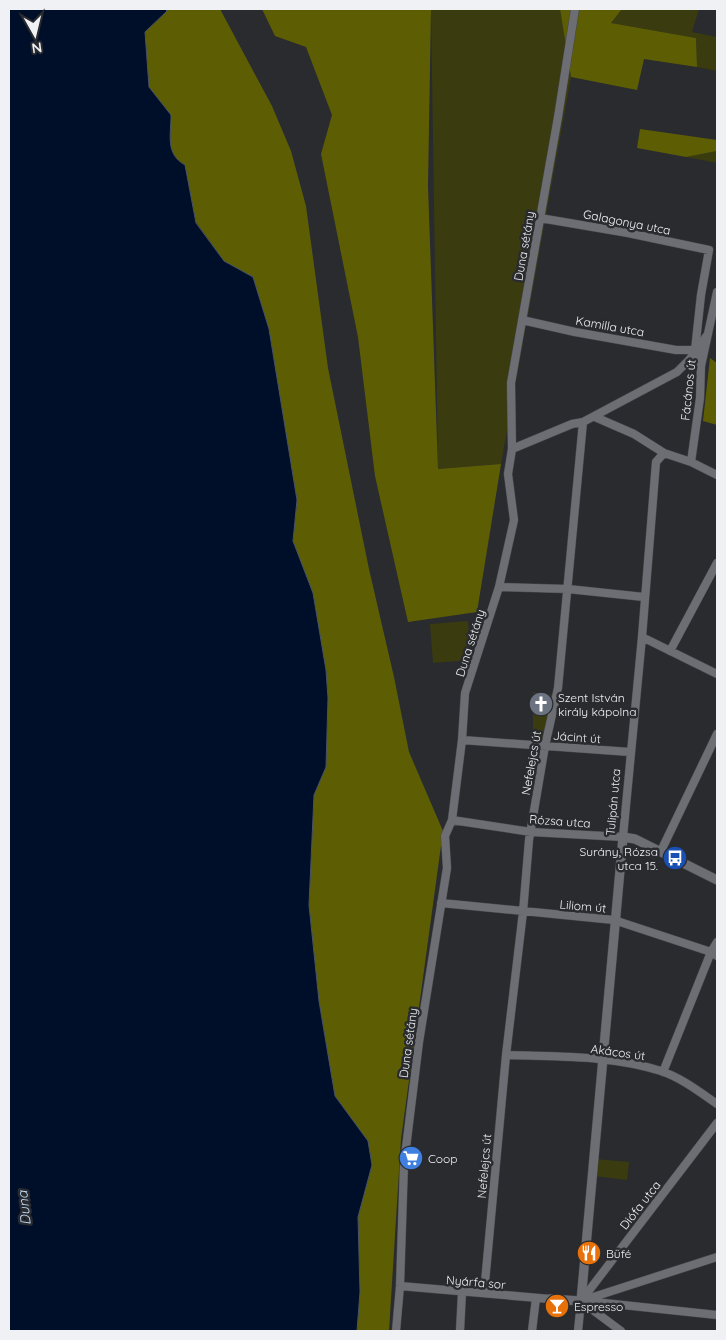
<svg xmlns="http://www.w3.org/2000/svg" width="726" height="1340" font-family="Quicksand,sans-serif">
	<rect width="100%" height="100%" fill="#292b2f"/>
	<!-- green -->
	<path fill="#3a3b0f" d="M431 9H560L571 77 501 464 438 469Z
		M622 9H699L692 32 717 37V71L697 67 696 38 611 23Z
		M717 151V163L686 157Z
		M468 621 471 660 433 663 430 624Z
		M533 692 554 695 543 745 533 744Z
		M596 1159 629 1162 627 1180 594 1176Z"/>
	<!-- forest -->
	<path fill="#5d5e04" d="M165 9H220L272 106 291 151 306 206 328 368 369 569 394 677 409 752 443 831 401 1139 389 1331H357L360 1292 358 1217 372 1165 368 1141 335 1096 319 1001 309 905 314 795 326 767 328 698 326 670 313 593 293 541 297 500 269 329 253 277 224 261 196 222 185 165C165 154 171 135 171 115L149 87 145 32 166 12Z
		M262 9H431L428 186 438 469 501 464 477 612 408 622 375 476 358 337 321 154 332 115 306 47 275 36Z
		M560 9H622L611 23 696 38 697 67 644 59 637 90 571 77Z
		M640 129 717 140V151L686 157 637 148Z
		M710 358 717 363V425L703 421Z"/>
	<!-- water -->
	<path fill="#000f29" stroke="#485366" d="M9 9H165L167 11 145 32 149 87 171 115C171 135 165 154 185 165L196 223 224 261 253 277 269 329 297 500 293 541 313 593 326 670 328 698 326 767 314 795 309 905 319 1001 335 1096 368 1141 372 1165 358 1217 360 1292 357 1331H9Z"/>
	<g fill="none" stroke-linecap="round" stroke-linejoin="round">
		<!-- minor casing -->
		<g stroke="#47484c" stroke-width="9">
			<path id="minor" d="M540 218 628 233 709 250 701 295 695 350 701 366
				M522 320 575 332 676 350H695
				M595 417 634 434 664 453
				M512 449 572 424 583 422
				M691 462 700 398 701 366 717 292
				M499 587 568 589 644 597
				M642 637 717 674
				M670 651 717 563
				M462 740 630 752
				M452 820 531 832 623 837 642 637 656 462 664 453 691 462 717 475
				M661 851 717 734
				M441 903 614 920 711 952 717 956
				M506 1055C557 1057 612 1055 661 1071 680 1077 701 1093 717 1104
				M663 1072 711 952 717 942
				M400 1286 550 1299
				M484 1293 506 1055 523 912 529 840 545 746 558 688 583 422 677 372 689 360 708 334
				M581 1301 717 1123
				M581 1301 717 1257
				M585 1301 717 1315
				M582 1302 621 1331
				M396 1331 400 1286 404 1164 419 1042 447 868 445 836 452 820 462 740 465 693 499 587 514 520 508 474 512 449 511 383 558 117 575 9
				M460 1331 462 1292
				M532 1331 536 1298
				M578 1331 581 1301"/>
		</g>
		<!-- tertiary casing -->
		<g stroke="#47484c" stroke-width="10">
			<path id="tertiary" d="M550 1299 581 1301 623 837 635 839 717 880"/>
		</g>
		<!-- minor -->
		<use href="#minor" stroke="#6c6e73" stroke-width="8"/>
		<!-- tertiary -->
		<use href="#tertiary" stroke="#6c6e73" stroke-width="9"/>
	</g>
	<!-- icons -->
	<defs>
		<g id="church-disc" transform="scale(1.25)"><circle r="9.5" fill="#6b7280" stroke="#292b2f"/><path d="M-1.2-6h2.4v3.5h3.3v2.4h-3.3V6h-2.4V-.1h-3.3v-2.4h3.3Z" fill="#fff"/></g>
		<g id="bus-disc" transform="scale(1.25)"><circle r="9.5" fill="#1a4fb4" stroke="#292b2f"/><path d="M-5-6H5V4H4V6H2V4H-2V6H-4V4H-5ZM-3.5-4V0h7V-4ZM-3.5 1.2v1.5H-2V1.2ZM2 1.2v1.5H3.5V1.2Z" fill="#fff"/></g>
		<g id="supermarket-disc" transform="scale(1.25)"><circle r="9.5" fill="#3f7fe0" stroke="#292b2f"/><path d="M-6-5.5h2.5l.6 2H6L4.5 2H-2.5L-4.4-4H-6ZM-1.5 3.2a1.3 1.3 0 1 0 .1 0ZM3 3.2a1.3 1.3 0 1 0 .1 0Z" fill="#fff"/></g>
		<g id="restaurant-disc" transform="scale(1.25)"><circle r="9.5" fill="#e8710a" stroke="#292b2f"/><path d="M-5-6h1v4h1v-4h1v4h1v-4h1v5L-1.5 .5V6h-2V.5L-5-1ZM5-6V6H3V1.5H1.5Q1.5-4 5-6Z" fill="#fff"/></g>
		<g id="bar-disc" transform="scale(1.25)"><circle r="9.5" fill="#e8710a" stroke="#292b2f"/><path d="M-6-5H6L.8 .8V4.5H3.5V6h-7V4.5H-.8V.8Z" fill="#fff"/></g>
	</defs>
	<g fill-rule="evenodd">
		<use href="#church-disc" x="541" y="704"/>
		<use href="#bus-disc" x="675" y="858"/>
		<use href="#supermarket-disc" x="411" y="1158"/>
		<use href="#restaurant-disc" x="589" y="1253"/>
		<use href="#bar-disc" x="557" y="1306"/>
	</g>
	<g text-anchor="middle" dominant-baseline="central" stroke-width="5" stroke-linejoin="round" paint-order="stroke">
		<!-- street labels -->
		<g font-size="12" fill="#f0f1f4" stroke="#292b2f">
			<text transform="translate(627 222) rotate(11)">Galagonya utca</text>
			<text transform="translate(524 246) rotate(-80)">Duna sétány</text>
			<text transform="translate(610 326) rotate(10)">Kamilla utca</text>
			<text transform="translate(688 390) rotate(-84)">Fácános út</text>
			<text transform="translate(470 643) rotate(-72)">Duna sétány</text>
			<text transform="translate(577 737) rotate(4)">Jácint út</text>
			<text transform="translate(531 763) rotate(-80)">Nefelejcs út</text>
			<text transform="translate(613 802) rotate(-85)">Tulipán utca</text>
			<text transform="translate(560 821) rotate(4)">Rózsa utca</text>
			<text transform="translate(583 906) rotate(5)">Liliom út</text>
			<text transform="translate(408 1043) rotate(-82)">Duna sétány</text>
			<text transform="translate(618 1052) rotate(8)">Akácos út</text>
			<text transform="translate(484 1166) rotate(-85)">Nefelejcs út</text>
			<text transform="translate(640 1205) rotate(-52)">Diófa utca</text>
			<text transform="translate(476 1282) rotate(5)">Nyárfa sor</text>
		</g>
		<!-- poi labels -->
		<g font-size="12" fill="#f0f1f4" stroke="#292b2f" text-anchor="start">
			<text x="558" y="697">Szent István<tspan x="558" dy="14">király kápolna</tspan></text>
			<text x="658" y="851" text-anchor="end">Surány, Rózsa<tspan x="658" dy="14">utca 15.</tspan></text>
			<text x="428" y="1158">Coop</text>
			<text x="606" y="1253">Büfé</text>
			<text x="574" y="1306">Espresso</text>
		</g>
		<!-- water labels -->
		<g font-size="14" font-style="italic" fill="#c4defe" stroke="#292b2f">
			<text transform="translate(24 1208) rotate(-96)">Duna</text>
		</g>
	</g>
	<!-- border -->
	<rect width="726" height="1340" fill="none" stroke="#f0f1f4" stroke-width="20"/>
	<!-- north arrow -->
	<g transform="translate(35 35) rotate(172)" stroke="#292b2f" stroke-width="4" paint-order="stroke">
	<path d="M0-4L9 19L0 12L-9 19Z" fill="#f0f1f4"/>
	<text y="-8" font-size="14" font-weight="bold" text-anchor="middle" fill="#f0f1f4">N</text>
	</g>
</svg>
